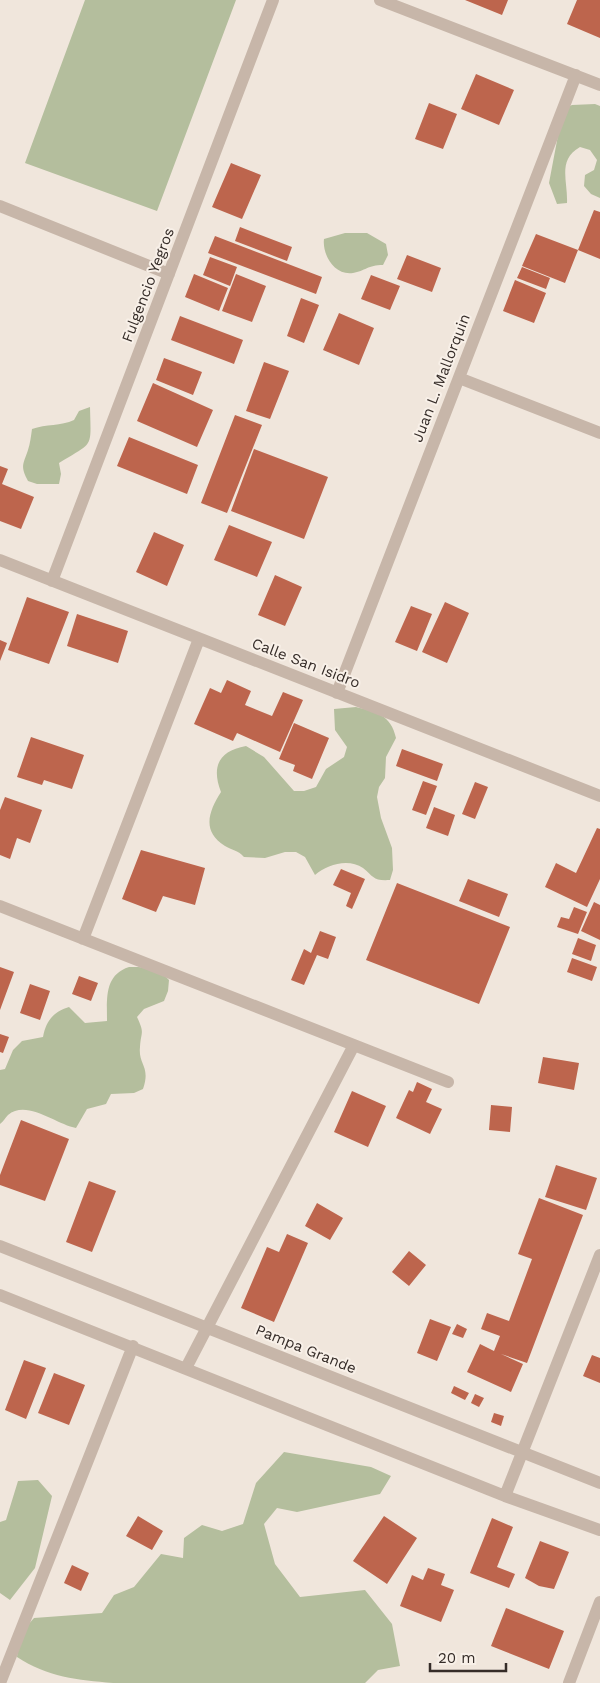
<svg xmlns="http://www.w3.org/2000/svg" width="600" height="1683" font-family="'Work Sans',sans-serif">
	<rect width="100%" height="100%" fill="#f0e6dc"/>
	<!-- green -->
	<path fill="#b4be9d" d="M85 0H236L157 211 25 163Z
		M595 104 600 106V198L591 194 584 186 585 175 594 170 597 160 590 150 580 147C557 160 568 181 567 203L557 204 549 183 563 109 572 105Z
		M345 233H367L386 244 388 255 383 265C368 265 365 271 353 273 334 276 322 254 324 239Z
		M90 407C91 450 94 441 59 463L61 474 59 484H37L28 481C20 466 23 465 28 450 30 444 31 436 32 429 46 424 61 426 74 420L79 411Z
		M356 707C377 712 391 715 396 738L386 757 385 778 379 787 377 797 381 818 392 848 393 870 390 880C373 881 374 877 363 868 349 858 327 864 315 875L305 857 296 852H285L265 858 244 857C238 850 233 851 225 846 201 831 209 811 221 792 211 766 219 751 246 746L264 757 294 791H304L316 787 326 769 344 757 347 747 335 730 334 709Z
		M129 967C146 967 157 967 169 980L168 991 164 1001 144 1009 137 1017C145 1034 141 1031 140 1047 138 1065 151 1066 143 1089L134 1093 111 1094 106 1104 87 1109 76 1128C57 1125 27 1099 8 1115 5 1118 4 1121 0 1124V1070L5 1069 13 1050 22 1041 43 1037C46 1021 53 1012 69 1007L85 1023 107 1021C107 999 104 975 129 967Z
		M284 1452 371 1467 391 1476 380 1494 297 1512 277 1508 264 1524 275 1564 300 1597 365 1590 392 1624 400 1666 378 1670 365 1683H113C78 1680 47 1677 17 1657L19 1635 34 1618 102 1613 114 1595 134 1587 161 1554 183 1558 184 1538 202 1525 222 1531 243 1524 256 1483Z
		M38 1480 52 1496 35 1568 10 1600 0 1593V1522L6 1520 18 1481Z"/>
	<!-- building -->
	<path fill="#bd654d" d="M465 0H508L502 15Z
		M577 0H600V38L567 24Z
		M476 74 514 90 499 125 461 109Z
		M429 103 457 114 443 149 415 139Z
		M231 163 261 175 242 219 212 207Z
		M594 210 600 212V259L578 250Z
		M240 227 292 247 287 261 235 241Z
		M536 234 578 250 565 283 522 266Z
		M215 236 322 277 316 294 208 253Z
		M407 255 441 268 432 292 397 279Z
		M210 257 237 267 230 286 203 275Z
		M522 267 550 278 546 289 517 278Z
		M194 274 228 288 219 311 185 297Z
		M236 274 266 286 252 322 222 311Z
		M371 275 400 286 390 310 361 299Z
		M515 280 546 293 534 323 503 311Z
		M301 298 319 305 304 343 287 336Z
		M339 313 374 328 359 365 323 350Z
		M180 316 243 340 234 364 171 340Z
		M164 358 202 372 193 395 156 380Z
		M264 362 289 371 270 419 246 411Z
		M153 383 213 410 197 447 137 421Z
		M235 415 262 425 227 513 201 503Z
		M129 437 198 465 187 494 117 466Z
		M254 449 328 477 304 539 231 511Z
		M0 466 8 469 2 484 34 497 21 529 0 521Z
		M229 525 272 542 257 577 214 560Z
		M154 532 184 545 167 586 136 572Z
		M275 575 302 587 285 626 258 615Z
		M27 597 69 612 49 664 8 650Z
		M445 602 469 613 447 663 422 652Z
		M411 606 432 614 417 651 395 642Z
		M77 614 128 631 118 663 67 646Z
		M0 640 7 643 0 661Z
		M227 680 251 691 245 705 272 716 283 692 303 700 280 752 237 733 233 741 194 724 210 688 221 693Z
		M294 723 329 738 312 779 293 771 295 765 279 759Z
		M31 737 84 755 72 789 44 780 42 785 17 777Z
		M402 749 443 764 437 781 396 766Z
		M423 781 437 786 426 815 412 810Z
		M475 782 488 787 475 819 462 814Z
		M5 797 42 810 30 843 17 838 10 859 0 855V810Z
		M434 807 455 815 448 836 426 828Z
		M597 828 600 829V879L587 907 545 887 556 863 576 873Z
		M141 850 205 868 195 905 163 896 156 912 122 899Z
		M341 869 365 879 352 909 346 906 351 893 333 885Z
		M468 879 508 894 499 917 459 901Z
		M397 883 510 927 479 1004 366 960Z
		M594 902 600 905V940L581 931Z
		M574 907 587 912 578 934 557 927 561 917 569 919Z
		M320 931 336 937 328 959 317 955 304 985 291 980 304 949 311 953Z
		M578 938 596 945 591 961 572 954Z
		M572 958 597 967 592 981 567 972Z
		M0 967 14 972 0 1010Z
		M79 976 98 983 91 1001 72 994Z
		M30 984 50 991 40 1020 20 1013Z
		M0 1034 9 1037 3 1053 0 1052Z
		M543 1057 579 1063 574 1090 538 1083Z
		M417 1082 432 1089 426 1102 442 1109 430 1134 396 1118 409 1090 413 1092Z
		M352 1091 386 1106 368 1147 334 1132Z
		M491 1105 512 1107 510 1132 489 1130Z
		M21 1120 69 1139 45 1201 0 1185V1175Z
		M556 1165 597 1178 586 1210 545 1197Z
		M89 1181 116 1191 92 1252 66 1242Z
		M539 1198 583 1215 527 1363 501 1354 523 1364 511 1392 467 1372 480 1344 494 1351 500 1336 481 1329 487 1313 509 1321 532 1259 518 1254Z
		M317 1203 343 1218 330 1240 305 1226Z
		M287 1234 308 1243 274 1322 241 1308 267 1247 279 1252Z
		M409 1251 426 1265 409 1286 392 1272Z
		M430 1319 451 1327 437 1361 417 1353Z
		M457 1324 467 1329 463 1338 452 1334Z
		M592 1355 600 1358V1383L583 1376Z
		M24 1360 46 1368 26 1419 5 1410Z
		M54 1373 85 1385 69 1425 38 1413Z
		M454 1386 469 1393 465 1400 451 1393Z
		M475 1394 484 1398 479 1407 471 1403Z
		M494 1413 504 1416 501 1426 491 1422Z
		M138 1516 163 1531 152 1550 126 1536Z
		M384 1516 417 1538 387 1584 353 1561Z
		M492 1518 513 1527 497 1567 515 1574 509 1588 470 1573Z
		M540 1541 569 1552 554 1589 539 1586 525 1578Z
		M72 1565 89 1573 81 1591 64 1583Z
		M428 1568 445 1574 441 1585 454 1590 441 1622 400 1606 412 1575 423 1580Z
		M506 1608 564 1631 549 1669 491 1646Z"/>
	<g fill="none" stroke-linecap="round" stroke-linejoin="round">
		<!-- minor -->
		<path stroke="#c7b6a9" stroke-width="12" d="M380 0 600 85
			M0 206 169 274
			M459 378 600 433
			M0 560 600 796
			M52 581 273 0
			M337 693 576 75
			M0 906 448 1082
			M83 939 199 639
			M0 1246 600 1483
			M0 1295 505 1496 600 1530
			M186 1368 354 1045
			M505 1496 600 1255
			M0 1683 133 1346
			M569 1683 600 1602"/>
	</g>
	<g text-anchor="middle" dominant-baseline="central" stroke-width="4" stroke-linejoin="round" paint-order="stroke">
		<!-- street labels -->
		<g font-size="15" fill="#352c28" stroke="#f8f0e8">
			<text transform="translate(148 285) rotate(-69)">Fulgencio Yegros</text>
			<text transform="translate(441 378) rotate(-69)">Juan L. Mallorquin</text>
			<text transform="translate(306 663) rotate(21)">Calle San Isidro</text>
			<text transform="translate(306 1349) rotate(22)">Pampa Grande</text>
		</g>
	</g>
	<!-- scale -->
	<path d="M430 1663v8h76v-8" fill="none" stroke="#352c28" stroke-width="2.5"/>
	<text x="438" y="1663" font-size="15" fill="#352c28" stroke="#f8f0e8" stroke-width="4" paint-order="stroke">20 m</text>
</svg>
